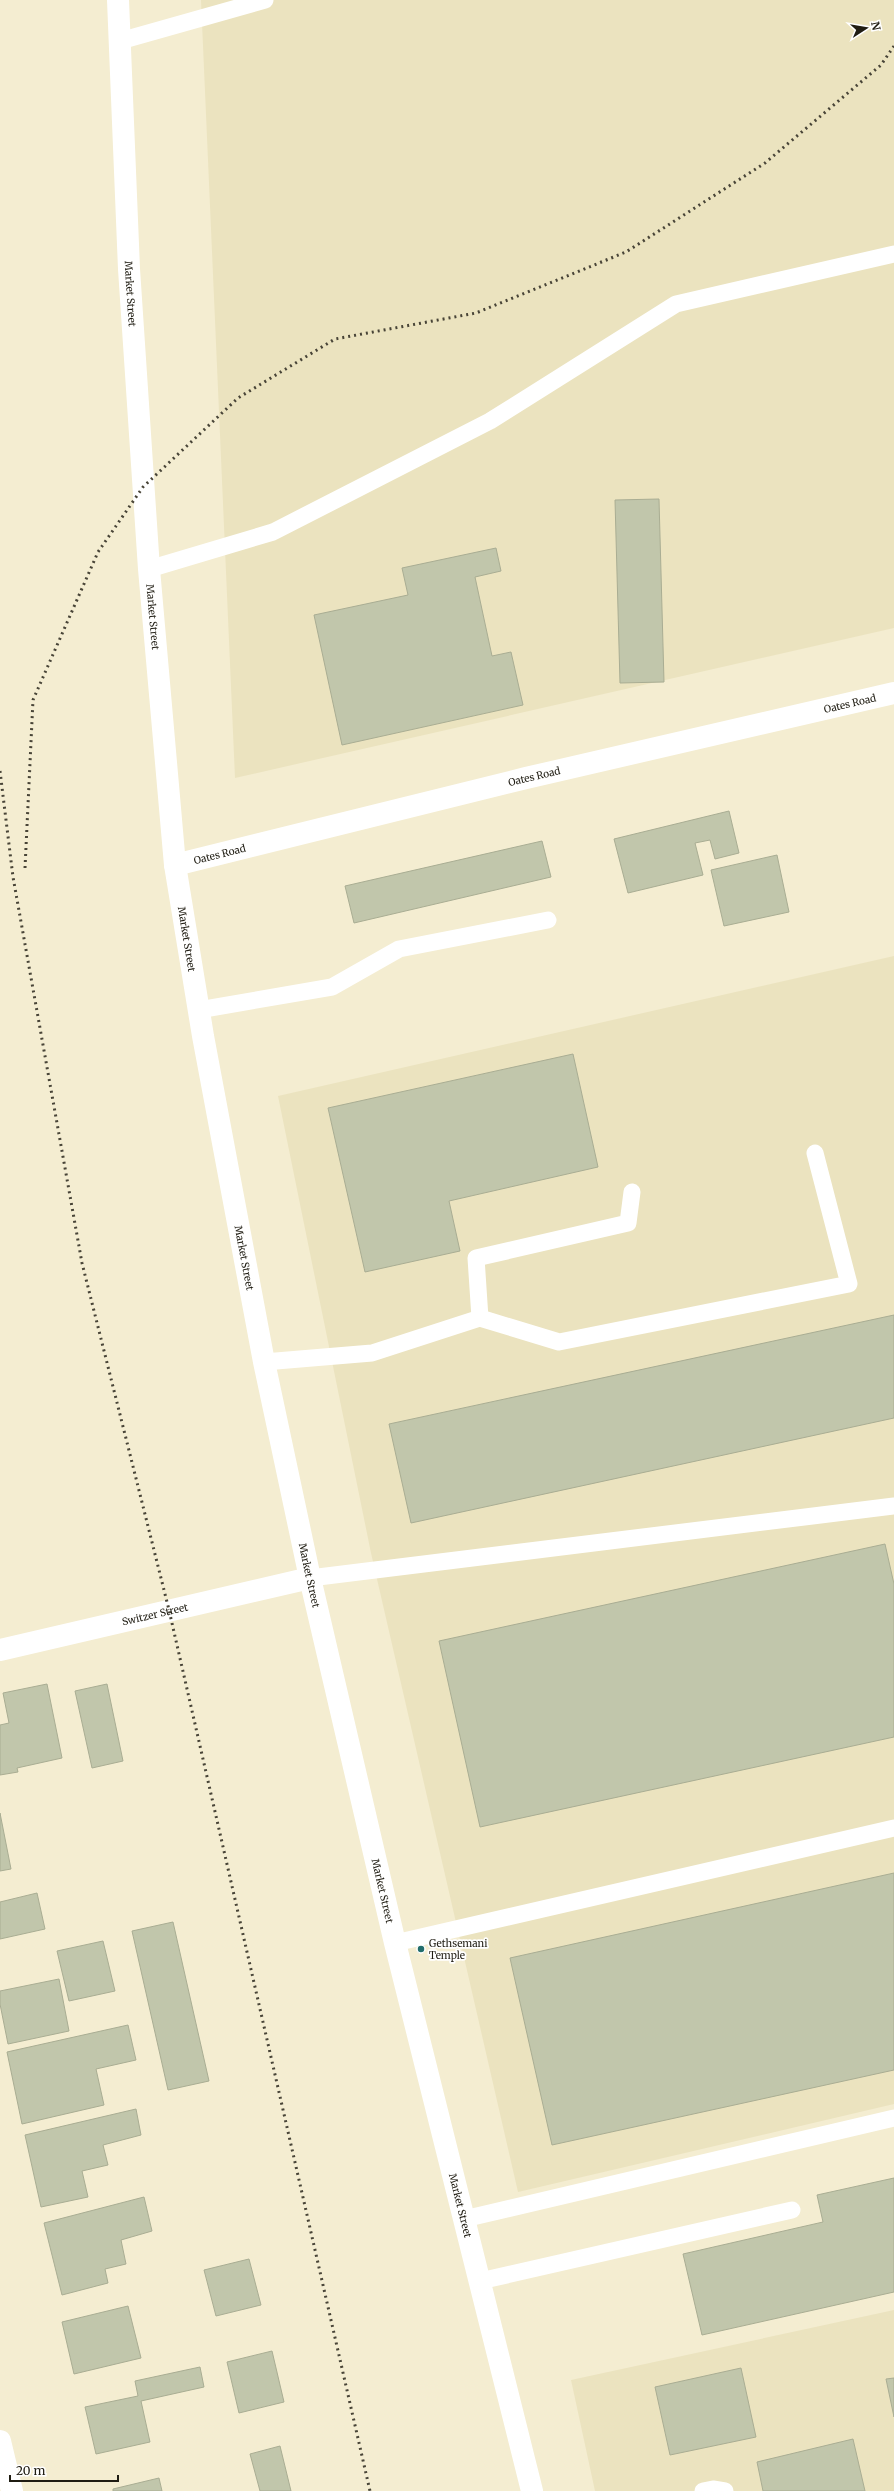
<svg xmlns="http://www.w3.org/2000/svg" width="894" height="2491" font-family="Merriweather,serif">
	<rect width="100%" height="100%" fill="#f4edd1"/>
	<!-- built -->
	<path fill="#ebe3bf" d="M201 0H894V628L235 778Z
		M894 956V2104L518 2192 371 1553 278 1096Z
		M894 2310V2491H595L571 2380Z"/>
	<!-- building -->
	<path fill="#c1c6ab" stroke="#a9ad93" d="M659 499 664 682 620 683 615 500Z
		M496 548 501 571 475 577 492 656 511 652 523 705 342 745 314 615 408 595 402 568Z
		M729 811 739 853 715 859 710 840 695 843 703 875 628 893 614 839Z
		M542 841 551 877 354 923 345 886Z
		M777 855 789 912 724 926 711 870Z
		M573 1054 598 1167 449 1201 460 1251 365 1272 328 1108Z
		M894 1315V1418L411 1523 389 1424Z
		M885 1544 894 1584V1737L480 1827 439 1641Z
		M47 1684 62 1758 17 1768 18 1772 0 1775V1725L9 1723 3 1693Z
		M107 1684 123 1761 92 1768 75 1691Z
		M0 1813 11 1869 0 1871Z
		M894 1873V2070L552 2145 510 1958Z
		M37 1893 45 1929 0 1939V1902Z
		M173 1922 209 2081 168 2090 132 1931Z
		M103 1941 115 1991 69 2001 57 1951Z
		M59 1979 69 2031 8 2044 0 2004V1991Z
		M128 2025 136 2060 96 2069 104 2105 22 2124 7 2052Z
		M136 2109 141 2135 103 2145 108 2165 82 2171 88 2197 41 2207 25 2135Z
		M894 2178V2292L702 2335 683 2254 823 2222 817 2195Z
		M144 2197 152 2231 121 2240 126 2264 105 2269 108 2283 62 2295 44 2223Z
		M249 2259 261 2305 216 2316 204 2270Z
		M128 2306 141 2358 74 2374 62 2322Z
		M272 2351 284 2402 239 2413 227 2362Z
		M200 2367 204 2387 141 2401 150 2442 96 2454 85 2407 138 2396 135 2381Z
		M741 2368 756 2437 670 2455 655 2387Z
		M894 2378V2417L886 2379Z
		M853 2439 865 2491H763L757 2462Z
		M280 2446 291 2491H260L250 2454Z
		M159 2478 162 2491H113V2489Z"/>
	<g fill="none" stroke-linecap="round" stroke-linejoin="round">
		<!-- service -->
		<path stroke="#fff" stroke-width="17" d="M120 41 265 0
			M149 569 273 532 490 421 676 304 894 254
			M199 1010 332 987 399 949 548 920
			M480 1318 476 1258 628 1223 632 1192
			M264 1362 372 1353 480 1318 559 1342 849 1284 815 1153
			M310 1578 894 1506
			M395 1943 894 1828
			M464 2219 894 2118
			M480 2281 792 2210
			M703 2491 713 2489 725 2491"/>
		<!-- minor -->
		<g stroke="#fff" stroke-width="22">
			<path id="s1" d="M175 865 526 778 894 693"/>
			<path id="s2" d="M0 1650 310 1578"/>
			<path d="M0 2441 12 2491"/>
		</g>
		<!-- secondary -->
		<path stroke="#fff" stroke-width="22" id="s3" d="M118 0 129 269 149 569 175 865 203 1036 264 1362 310 1578 395 1943 532 2491"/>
		<!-- rail -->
		<path stroke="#484437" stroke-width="3" stroke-dasharray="2 4" stroke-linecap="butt" d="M0 771 13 877 82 1263 169 1610 370 2491
			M25 868 33 700 98 552 143 487 238 398 335 339 476 313 626 252 765 163 881 65 894 46"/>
	</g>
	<!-- markers -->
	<circle fill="#216d6c" stroke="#fff" stroke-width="1.5" cx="421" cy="1949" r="4"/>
	<g text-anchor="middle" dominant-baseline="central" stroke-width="3.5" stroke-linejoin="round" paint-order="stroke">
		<!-- street labels -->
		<g font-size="10" fill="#1f1c12" stroke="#fff">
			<text stroke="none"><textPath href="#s3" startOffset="294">Market Street</textPath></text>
			<text stroke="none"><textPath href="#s3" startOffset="618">Market Street</textPath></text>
			<text stroke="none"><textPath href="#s1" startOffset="694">Oates Road</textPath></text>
			<text stroke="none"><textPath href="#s1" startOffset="370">Oates Road</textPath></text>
			<text stroke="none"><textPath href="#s1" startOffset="46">Oates Road</textPath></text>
			<text stroke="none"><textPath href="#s3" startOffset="942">Market Street</textPath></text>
			<text stroke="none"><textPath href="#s3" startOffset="1266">Market Street</textPath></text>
			<text stroke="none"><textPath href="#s3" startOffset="1590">Market Street</textPath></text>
			<text stroke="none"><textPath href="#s2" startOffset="159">Switzer Street</textPath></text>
			<text stroke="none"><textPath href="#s3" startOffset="1914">Market Street</textPath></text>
			<text stroke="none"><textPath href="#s3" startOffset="2238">Market Street</textPath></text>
		</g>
		<!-- poi labels -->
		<g font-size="10" fill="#1f1c12" stroke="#fff" text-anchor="start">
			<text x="429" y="1943">Gethsemani<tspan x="429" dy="12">Temple</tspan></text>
		</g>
	</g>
	<!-- north arrow -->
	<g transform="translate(866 28) rotate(78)" stroke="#ffffff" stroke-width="3" paint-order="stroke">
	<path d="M0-3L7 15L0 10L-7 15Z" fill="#1f1c12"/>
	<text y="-6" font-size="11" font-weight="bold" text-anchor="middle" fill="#1f1c12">N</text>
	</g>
	<!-- scale -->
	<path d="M10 2475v6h108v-6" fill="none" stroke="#1f1c12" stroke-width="2"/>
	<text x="16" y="2475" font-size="12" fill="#1f1c12" stroke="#ffffff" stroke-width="3" paint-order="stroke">20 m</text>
</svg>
